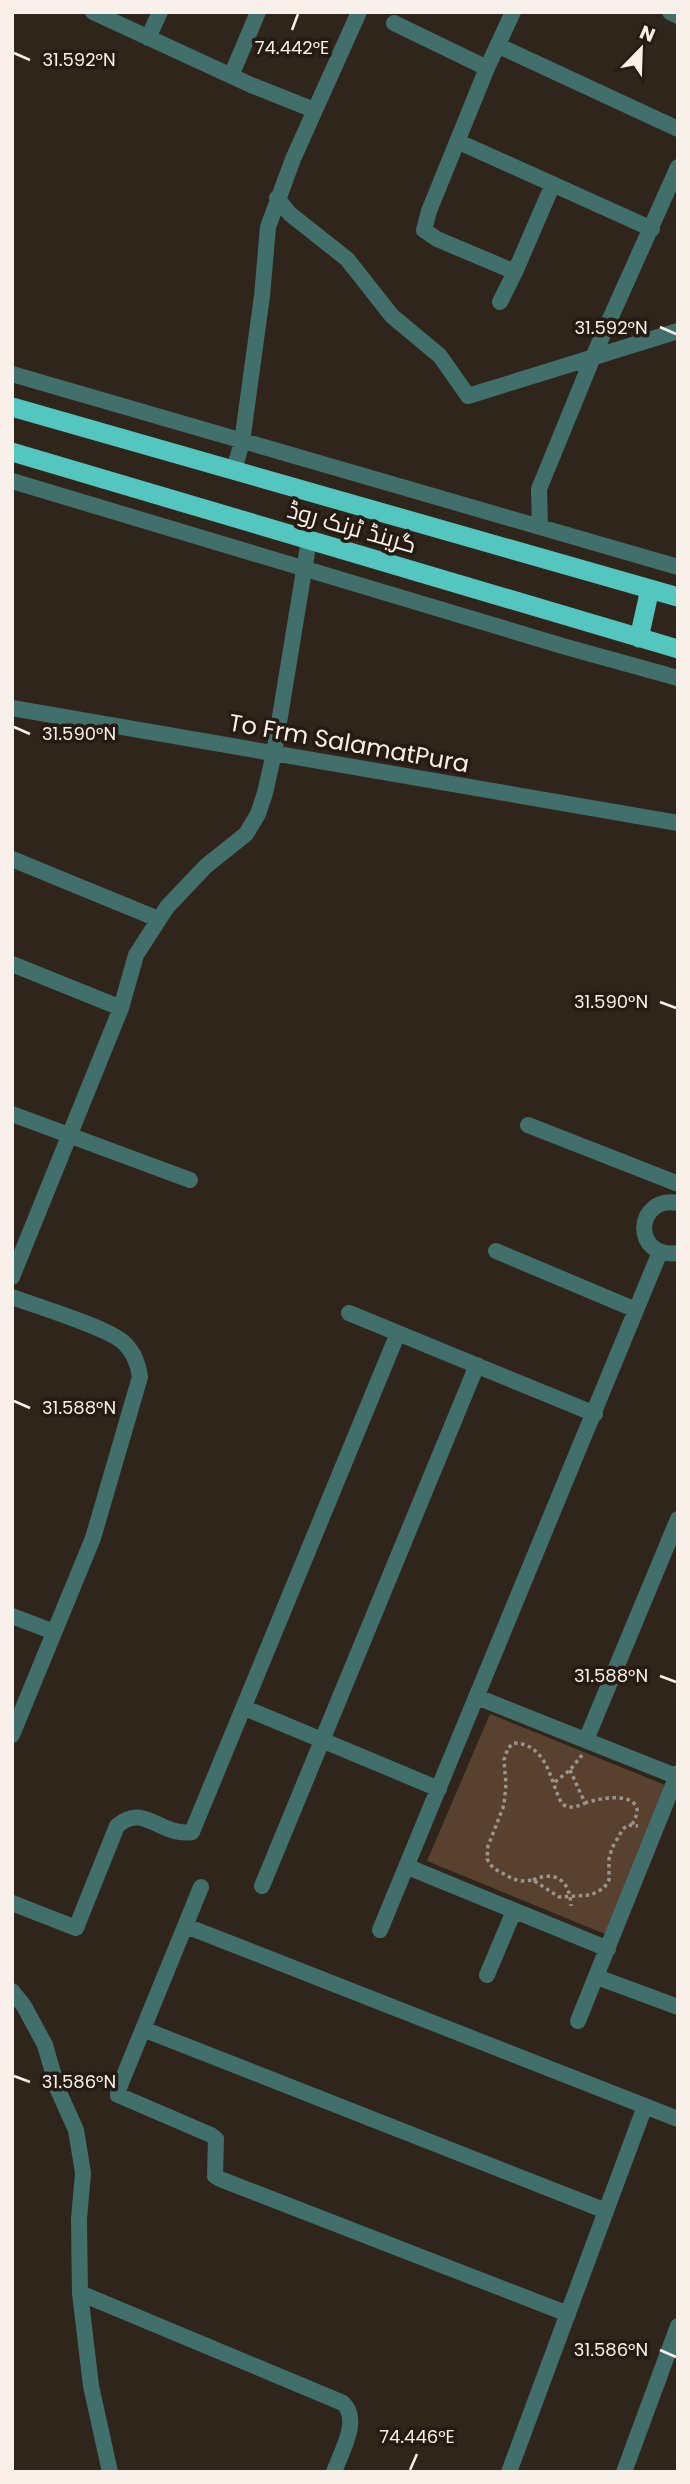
<svg xmlns="http://www.w3.org/2000/svg" width="690" height="2484" font-family="Poppins,Cairo,sans-serif">
	<rect width="100%" height="100%" fill="#30251b"/>
	<!-- green -->
	<path fill="#58412e" d="M490 1714 665 1785 605 1934 427 1861Z"/>
	<g fill="none" stroke-linecap="round" stroke-linejoin="round">
		<!-- path -->
		<path stroke="#9c938b" stroke-width="3.5" stroke-dasharray="3.5 3.5" stroke-linecap="butt" d="M570 1770 585 1803C577 1807 570 1809 562 1804 550 1782 548 1744 514 1743L508 1748 504 1760 506 1784 504 1805 488 1846 487 1859 493 1868 513 1879 521 1881 533 1880 559 1897 591 1895 604 1888 609 1880V1859L612 1848 623 1829 628 1825 638 1826
			M555 1782 570 1770 582 1755
			M585 1803C596 1799 633 1791 637 1809 638 1814 634 1820 632 1825
			M533 1880C558 1869 570 1883 571 1906"/>
		<!-- minor -->
		<path stroke="#416f6c" stroke-width="16" d="M93 12 251 85 314 110
			M670 12 678 16
			M394 23 487 68
			M148 38 160 12
			M499 46 678 129
			M231 76 258 12
			M459 142 652 229
			M277 198 290 214 347 259 392 316 440 356 468 396 678 331
			M515 272 553 184
			M500 302 515 272 437 239 424 230 429 211 487 68 513 12
			M12 374 678 567
			M234 470 242 442 262 296 268 227 293 159 359 12
			M12 481 566 647 678 678
			M540 527 539 489 593 357 678 167
			M12 708 678 823
			M12 859 158 919
			M12 964 121 1008
			M12 1114 190 1180
			M528 1125 676 1183
			M678 1203C635 1195 631 1259 678 1253
			M496 1251 636 1310
			M12 1277 121 1008 136 955 167 907 206 866 246 834 258 814 265 793 274 753 309 540
			M12 1297C36 1306 109 1328 124 1343 134 1352 138 1363 140 1377L93 1538 12 1735
			M349 1313 595 1414
			M12 1616 54 1632
			M477 1697 678 1777
			M245 1708 439 1789
			M586 1740 678 1519
			M408 1867 608 1949
			M262 1886 477 1365
			M201 1887 119 2088 118 2095 211 2135 216 2139 215 2176 220 2179 568 2314
			M12 1903 76 1928 117 1826C144 1802 160 1837 192 1832L398 1333
			M186 1926 678 2119
			M380 1930 660 1252
			M487 1975 514 1911
			M597 1977 678 2007
			M12 1991 24 2006 45 2045 58 2090 76 2130 83 2173 79 2219 80 2293 91 2386 110 2472
			M578 2021 678 1773
			M143 2029 606 2211
			M80 2293 343 2403C361 2420 341 2452 334 2472
			M509 2472 645 2106
			M624 2472 678 2326"/>
		<!-- trunk -->
		<path stroke="#52c6bf" stroke-width="19" d="M12 407 678 597
			M12 452 678 649
			M639 638 650 589"/>
	</g>
	<!-- ticks -->
	<path fill="none" stroke="#f8f0e9" stroke-width="2.5" d="M292 30 298 14M14 53 30 60M660 327 676 334M14 727 30 734M660 1002 676 1008M14 1401 30 1408M660 1676 676 1682M14 2076 30 2082M660 2350 676 2357M410 2470 417 2454"/>
	<g text-anchor="middle" dominant-baseline="central" stroke-width="7" stroke-linejoin="round" paint-order="stroke">
		<!-- street labels -->
		<g font-size="24" fill="#f8f0e9" stroke="#261b12">
			<text transform="translate(352 527) rotate(16)">گرینڈ ٹرنک روڈ</text>
			<text transform="translate(349 743) rotate(10)">To Frm SalamatPura</text>
		</g>
	</g>
	<g font-size="18" text-anchor="middle" fill="#f8f0e9" stroke="#261b12" stroke-width="7" stroke-linejoin="round" paint-order="stroke">
		<text x="292" y="54">74.442°E</text>
		<text x="79" y="66">31.592°N</text>
		<text x="611" y="334">31.592°N</text>
		<text x="79" y="740">31.590°N</text>
		<text x="611" y="1008">31.590°N</text>
		<text x="79" y="1414">31.588°N</text>
		<text x="611" y="1682">31.588°N</text>
		<text x="79" y="2088">31.586°N</text>
		<text x="611" y="2356">31.586°N</text>
		<text x="417" y="2443">74.446°E</text>
	</g>
	<!-- border -->
	<rect width="690" height="2484" fill="none" stroke="#f8f0e9" stroke-width="28"/>
	<!-- north arrow -->
	<g transform="translate(641 49) rotate(23)" stroke="#261b12" stroke-width="5" paint-order="stroke">
	<path d="M0-5L12 26L0 18L-12 26Z" fill="#f8f0e9"/>
	<text y="-10" font-size="19" font-weight="bold" text-anchor="middle" fill="#f8f0e9">N</text>
	</g>
</svg>
